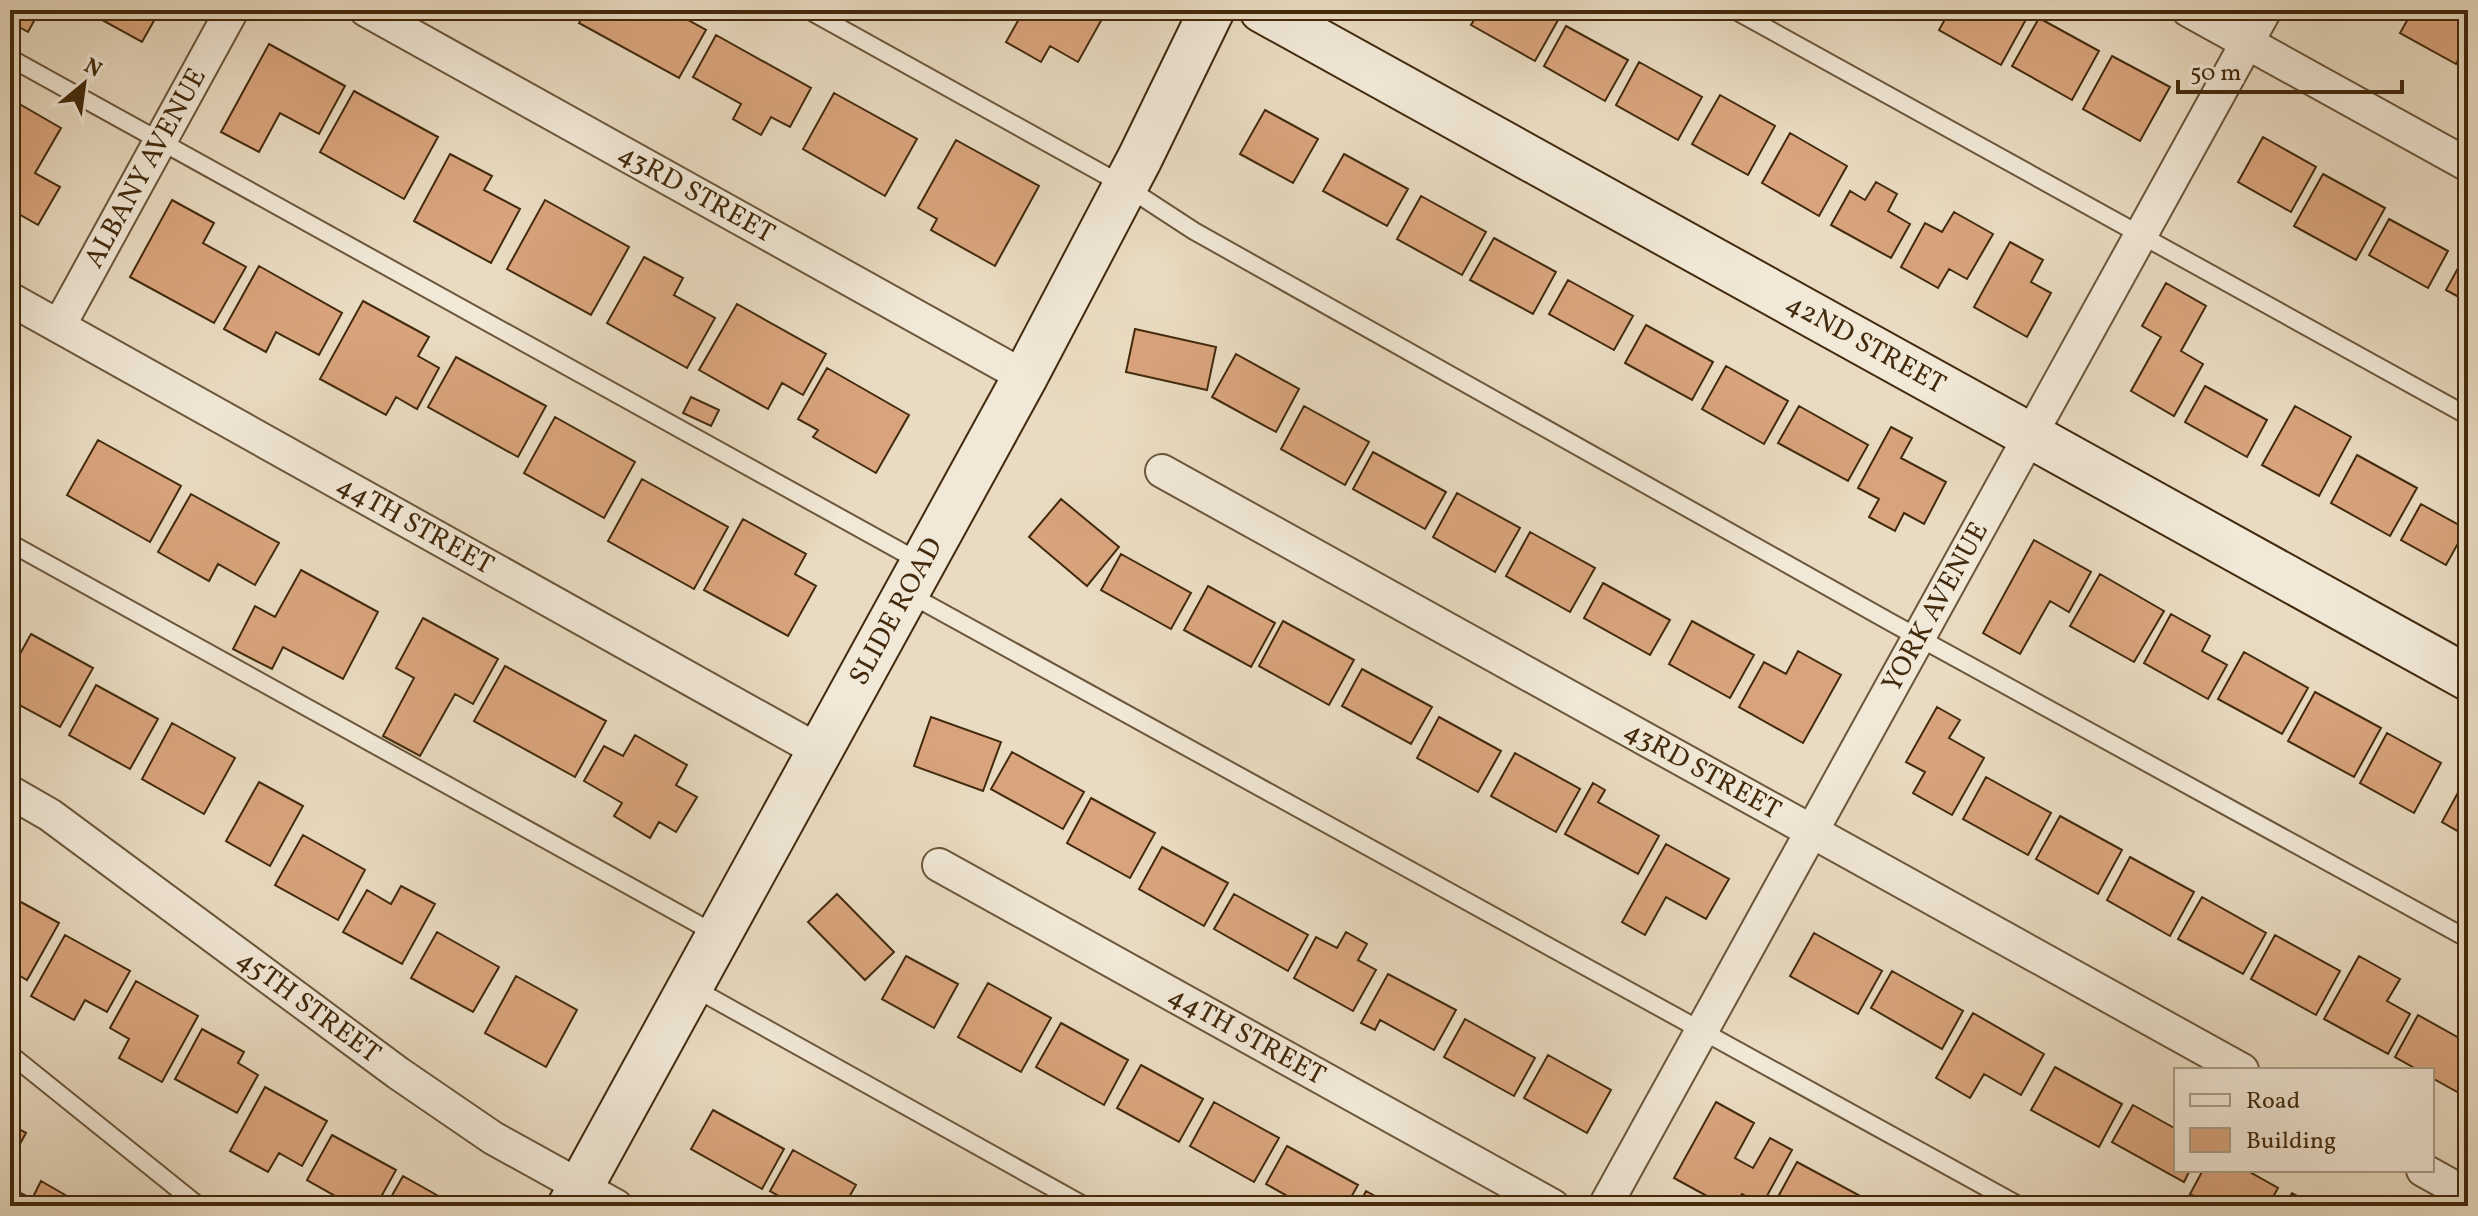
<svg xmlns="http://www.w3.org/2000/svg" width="2478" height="1216" font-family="Vollkorn,serif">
	<rect width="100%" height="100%" fill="#e9dbc1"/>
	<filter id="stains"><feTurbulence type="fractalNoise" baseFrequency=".0025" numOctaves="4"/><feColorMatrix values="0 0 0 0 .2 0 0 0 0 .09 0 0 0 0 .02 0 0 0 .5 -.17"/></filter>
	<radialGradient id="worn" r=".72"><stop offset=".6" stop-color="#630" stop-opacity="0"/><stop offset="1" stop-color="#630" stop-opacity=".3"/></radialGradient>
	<!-- building -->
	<path fill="#d9a47d" stroke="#432a0c" stroke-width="2" d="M10 10H40L28 32 10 22Z
		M84 10H160L142 42Z
		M586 10H670L706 30 679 78 579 23Z
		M1024 10H1085L1102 19 1078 62 1050 46 1041 62 1006 42Z
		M1480 10H1541L1558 20 1535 61 1471 25Z
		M1950 10H2026L2030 12 2001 65 1939 30Z
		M2413 10H2463L2468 13V42L2456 64 2400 33Z
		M2039 18 2099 51 2072 100 2012 66Z
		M1566 26 1628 60 1605 101 1544 66Z
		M716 35 811 88 790 127 771 117 761 135 733 119 741 104 693 77Z
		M269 44 345 86 319 134 280 113 259 152 221 132Z
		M2112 56 2170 87 2140 141 2083 109Z
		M1639 62 1702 97 1678 140 1616 105Z
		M354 91 438 137 404 199 320 152Z
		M834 93 917 139 885 196 803 149Z
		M1720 95 1775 126 1748 175 1692 144Z
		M16 102 61 128 35 173 60 187 38 225 10 209V112Z
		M1265 110 1318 139 1293 183 1240 154Z
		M1790 133 1847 166 1819 216 1762 183Z
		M2263 137 2316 167 2291 212 2238 182Z
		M956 140 1039 186 995 266 931 230 937 219 918 208Z
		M450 154 492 176 484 190 520 209 491 263 414 221Z
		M1344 154 1408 189 1387 226 1323 191Z
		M2323 174 2385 208 2356 260 2294 226Z
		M1876 182 1897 194 1888 211 1910 224 1891 258 1831 225 1850 191 1865 200Z
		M1421 196 1486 232 1462 275 1397 239Z
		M172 200 214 223 203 243 246 267 214 323 130 277Z
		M545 200 629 247 591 315 507 269Z
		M1954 212 1993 234 1967 279 1949 269 1938 288 1901 267 1925 223 1942 232Z
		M2389 219 2448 251 2428 288 2369 255Z
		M1494 238 1556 272 1533 314 1470 280Z
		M2010 242 2043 260 2031 282 2051 293 2027 337 1974 307Z
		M2468 250V302L2446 290Z
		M644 257 683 278 674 295 715 318 687 368 607 323Z
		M259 266 342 313 319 355 276 332 266 352 224 329Z
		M1568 280 1633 316 1614 350 1549 314Z
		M2166 283 2206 306 2181 351 2203 364 2174 416 2131 391 2161 337 2142 326Z
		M363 301 429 337 418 356 439 368 417 409 396 397 386 415 320 379Z
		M737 304 826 354 803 395 782 383 768 409 699 370Z
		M1646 325 1713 362 1692 400 1625 363Z
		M1135 329 1216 347 1207 390 1126 372Z
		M1236 354 1299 389 1276 432 1212 397Z
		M456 357 546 406 518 457 428 407Z
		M1726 366 1788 401 1764 444 1702 409Z
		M827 368 909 415 876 473 813 437 818 430 798 419Z
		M2205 386 2267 420 2247 457 2185 422Z
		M691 397 719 410 711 426 683 413Z
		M1304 406 1369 442 1345 485 1281 449Z
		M1799 406 1868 445 1848 481 1778 443Z
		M2295 406 2351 437 2319 496 2262 465Z
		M555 417 635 462 604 518 524 473Z
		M1891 427 1912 438 1901 458 1946 482 1924 524 1904 513 1895 531 1869 517 1879 499 1858 488Z
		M98 440 181 486 150 542 67 495Z
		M1373 452 1446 492 1425 529 1353 489Z
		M2357 455 2417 488 2390 536 2331 503Z
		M642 479 728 527 694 589 608 541Z
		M1457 493 1520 528 1495 572 1433 537Z
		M191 494 279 543 255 585 218 564 209 581 158 552Z
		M1061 499 1119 547 1087 586 1029 537Z
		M2421 504 2466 529 2446 565 2401 540Z
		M743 519 806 554 795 574 816 586 788 636 704 590Z
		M1530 532 1595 568 1570 612 1506 576Z
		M2034 540 2091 572 2069 612 2050 601 2020 654 1983 633Z
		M1121 554 1191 593 1171 629 1101 590Z
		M301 570 378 612 343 679 283 647 272 669 233 649 255 606 275 617Z
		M2100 574 2164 611 2134 662 2070 626Z
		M1603 583 1670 620 1650 655 1584 618Z
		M1208 586 1275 623 1251 667 1184 630Z
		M2171 614 2210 636 2202 651 2227 665 2208 699 2144 663Z
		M423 618 498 659 473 704 455 694 420 756 383 736 414 678 396 668Z
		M1283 621 1354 660 1329 705 1259 666Z
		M1692 621 1754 655 1730 698 1669 664Z
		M31 634 93 668 60 727 10 700V672Z
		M1798 651 1841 675 1803 743 1739 707 1764 662 1786 674Z
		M2244 652 2308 688 2282 734 2218 699Z
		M505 666 606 721 575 777 474 721Z
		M1362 669 1432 707 1411 744 1342 706Z
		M96 685 158 719 130 769 69 735Z
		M2315 692 2381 728 2354 777 2288 741Z
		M1937 707 1960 720 1949 738 1984 758 1952 815 1913 793 1925 772 1906 762Z
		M931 717 1001 742 983 791 914 766Z
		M1439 717 1501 751 1478 792 1417 758Z
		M172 723 235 758 204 814 142 779Z
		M2387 733 2441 763 2414 813 2360 783Z
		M635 735 687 765 676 785 697 797 676 832 659 822 650 838 614 816 622 803 584 781 604 746 623 756Z
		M1012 752 1084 792 1063 829 991 789Z
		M1515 753 1580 789 1556 832 1491 796Z
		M2467 776 2468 777V837L2442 822Z
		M1986 777 2051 813 2028 855 1963 819Z
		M259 782 303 806 270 866 226 841Z
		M1593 783 1605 790 1598 802 1659 836 1638 874 1565 834Z
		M1091 798 1155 833 1130 878 1067 843Z
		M2060 816 2122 850 2098 894 2036 859Z
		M303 835 365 870 338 920 275 885Z
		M1666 844 1729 879 1706 919 1666 897 1645 935 1622 922Z
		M1162 847 1228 883 1204 926 1139 889Z
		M2130 857 2194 892 2170 936 2107 900Z
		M401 886 435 904 402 964 343 932 367 890 391 904Z
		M837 894 894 952 865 980 808 922Z
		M1234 894 1308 935 1288 971 1214 929Z
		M10 896 59 923 27 980 10 970Z
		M2202 897 2266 933 2243 974 2178 939Z
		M437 932 499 967 473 1012 411 978Z
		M1346 932 1367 944 1358 960 1376 970 1353 1011 1294 978 1316 937 1337 948Z
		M1814 933 1882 971 1858 1014 1790 976Z
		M65 935 130 971 107 1012 85 1000 74 1020 31 996Z
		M2275 935 2340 971 2316 1015 2251 979Z
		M906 956 958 984 934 1028 882 999Z
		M2359 956 2400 979 2387 1001 2410 1014 2388 1054 2324 1019Z
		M1892 971 1963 1011 1942 1049 1871 1008Z
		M1388 974 1456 1010 1434 1050 1380 1020 1375 1030 1361 1023Z
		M516 976 577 1010 546 1067 485 1033Z
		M136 981 198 1016 162 1082 119 1058 129 1039 110 1028Z
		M988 983 1051 1018 1021 1072 958 1037Z
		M1973 1013 2044 1054 2021 1095 1984 1074 1970 1098 1936 1078Z
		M2418 1015 2468 1043V1077L2459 1093 2432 1078V1070H2418L2395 1057Z
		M1465 1019 1535 1058 1514 1096 1444 1057Z
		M1061 1023 1128 1060 1104 1105 1036 1067Z
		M202 1029 244 1052 238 1063 258 1075 237 1113 175 1079Z
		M1548 1055 1611 1090 1587 1133 1524 1098Z
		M1141 1065 1203 1099 1179 1142 1117 1108Z
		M2055 1067 2122 1104 2099 1147 2031 1110Z
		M265 1087 327 1121 302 1166 279 1153 268 1172 230 1151Z
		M1214 1102 1279 1138 1254 1182 1190 1146Z
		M1716 1102 1754 1123 1735 1158 1753 1168 1770 1138 1792 1150 1762 1205 1742 1194 1735 1206H1725L1674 1178Z
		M2133 1105 2176 1129V1170H2190L2184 1182 2112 1142Z
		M713 1110 784 1149 762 1189 691 1149Z
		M10 1124 26 1133 10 1162Z
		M332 1135 396 1170 376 1206H353L307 1180Z
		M1287 1146 1358 1185 1346 1206H1305L1266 1184Z
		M793 1150 856 1185 844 1206H797L770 1191Z
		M1797 1162 1877 1205 1876 1206H1773Z
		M2203 1170H2246L2278 1188 2268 1206H2212L2190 1194Z
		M403 1176 456 1206H386Z
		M41 1181 67 1196 61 1206H10V1194L13 1189 32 1199Z
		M1366 1191 1393 1206H1358Z
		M2292 1193 2315 1206H2285Z"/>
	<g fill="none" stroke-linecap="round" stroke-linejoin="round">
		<!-- lane casing -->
		<g stroke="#6c5639" stroke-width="20">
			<path id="lane" d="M808 10 1125 186 1194 231 1892 623 2468 939
				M1734 10 2468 416
				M10 58 922 563
				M10 543 716 934
				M907 593 2020 1206
				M692 987 1085 1206
				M10 1054 199 1206"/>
		</g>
		<!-- street casing -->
		<g stroke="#6c5639" stroke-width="36">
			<g id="street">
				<path id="s1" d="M366 10 1025 377"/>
				<path d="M2188 10 2468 165"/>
				<path id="s2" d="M10 299 819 751"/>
				<path id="s3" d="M59 326 232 10"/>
				<path id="s4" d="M1162 471 2242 1070"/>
				<path id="s5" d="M10 792 50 815 398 1073 493 1138 616 1206"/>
				<path id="s6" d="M939 865 1553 1206"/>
				<path d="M2423 1170 2468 1195"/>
				<path id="s7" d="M1605 1206 2265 10"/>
			</g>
		</g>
		<!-- secondary casing -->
		<g stroke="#432a0c" stroke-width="48">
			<g id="secondary">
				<path id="s8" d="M1262 10 2468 678"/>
				<path id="s9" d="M570 1206 1025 377 1140 158 1212 10"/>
			</g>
		</g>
		<!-- lane -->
		<use href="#lane" stroke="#f1e8d7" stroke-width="16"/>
		<!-- street -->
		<use href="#street" stroke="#f1e8d7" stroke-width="32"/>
		<!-- secondary -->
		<use href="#secondary" stroke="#f1e8d7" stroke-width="44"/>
	</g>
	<g text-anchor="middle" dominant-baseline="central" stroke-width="6" stroke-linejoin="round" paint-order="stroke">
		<!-- street labels -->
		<g font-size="28" fill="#432a0c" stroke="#f1e8d7">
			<text stroke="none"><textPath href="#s3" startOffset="180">ALBANY AVENUE</textPath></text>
			<text stroke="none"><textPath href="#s1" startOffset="378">43RD STREET</textPath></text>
			<text stroke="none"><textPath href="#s8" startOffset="690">42ND STREET</textPath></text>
			<text stroke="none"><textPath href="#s2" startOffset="464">44TH STREET</textPath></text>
			<text stroke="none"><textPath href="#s7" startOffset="684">YORK AVENUE</textPath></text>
			<text stroke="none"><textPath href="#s9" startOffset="678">SLIDE ROAD</textPath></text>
			<text stroke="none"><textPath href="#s4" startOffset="618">43RD STREET</textPath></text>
			<text stroke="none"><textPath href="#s5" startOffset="368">45TH STREET</textPath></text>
			<text stroke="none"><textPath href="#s6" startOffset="352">44TH STREET</textPath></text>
		</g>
	</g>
	<!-- margin -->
	<rect width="2478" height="1216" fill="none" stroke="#e9dbc1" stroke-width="40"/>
	<rect x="12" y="12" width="2454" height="1192" fill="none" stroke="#432a0c" stroke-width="4"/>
	<rect x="20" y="20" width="2438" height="1176" fill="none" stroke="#432a0c" stroke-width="2"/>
	<!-- legend -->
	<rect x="2174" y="1068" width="260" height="104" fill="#f1e8d7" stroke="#ab9c86" stroke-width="2"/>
	<rect x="2190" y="1094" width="40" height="12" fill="#f1e8d7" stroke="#ab9c86" stroke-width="2"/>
	<text x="2246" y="1108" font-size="24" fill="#432a0c">Road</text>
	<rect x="2190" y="1128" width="40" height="24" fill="#d9a47d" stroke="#ab9c86" stroke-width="2"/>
	<text x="2246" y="1148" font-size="24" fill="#432a0c">Building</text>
	<!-- north arrow -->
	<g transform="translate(84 84) rotate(29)" stroke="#f1e8d7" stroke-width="6" paint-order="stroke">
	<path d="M0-6L14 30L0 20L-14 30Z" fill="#432a0c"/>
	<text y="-12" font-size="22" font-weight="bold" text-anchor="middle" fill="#432a0c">N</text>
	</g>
	<!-- scale -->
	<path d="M2178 80v12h224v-12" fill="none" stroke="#432a0c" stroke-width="4"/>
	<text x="2190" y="80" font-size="24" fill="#432a0c" stroke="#f1e8d7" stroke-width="6" paint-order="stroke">50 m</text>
	<rect width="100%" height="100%" filter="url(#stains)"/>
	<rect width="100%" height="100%" fill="url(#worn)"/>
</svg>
